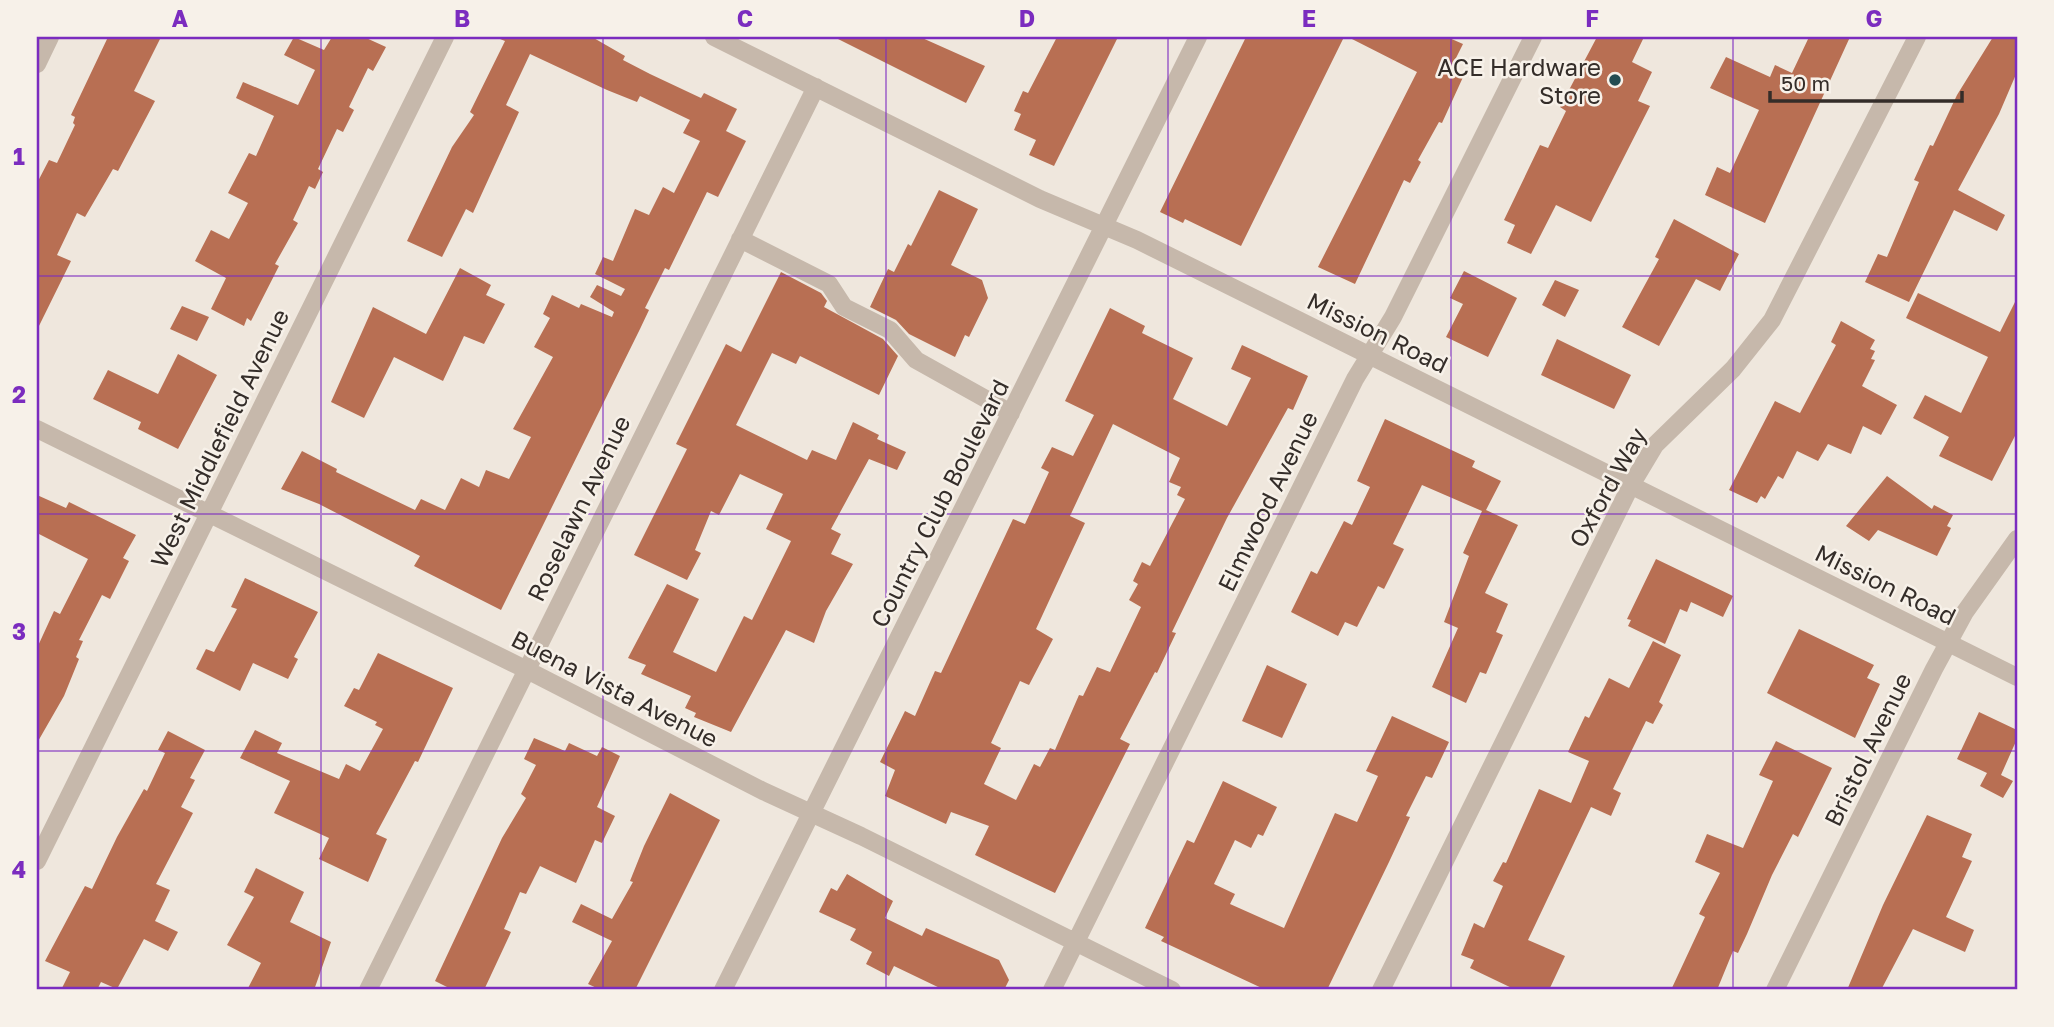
<svg xmlns="http://www.w3.org/2000/svg" width="2054" height="1027" font-family="'Golos Text',sans-serif">
	<rect width="100%" height="100%" fill="#efe7dd"/>
	<!-- building -->
	<path fill="#b86f53" fill-rule="evenodd" d="M108 37H161L134 91 155 101 118 171 113 169 85 217 77 213 57 255 71 261 37 330V183L49 160 57 163 75 125 73 123 75 117 71 115Z
		M294 37 324 50 332 37H364L386 47 373 71 368 68 349 107 354 110 343 132 337 129 318 169 323 172 315 189 309 186 293 220 298 223 275 264 279 266 251 321 247 318 244 326 211 309 226 278 195 261 211 230 229 239 248 203 228 193 249 153 256 156 274 116 236 98 243 82 298 105 315 70 284 55Z
		M495 37H592L625 56 623 60 650 74 701 98 704 93 737 109 726 131 746 141 718 197 707 192 669 270 665 268 645 308 649 310 640 329 501 610 414 566 420 556 319 504 281 489 302 451 337 469 336 472 415 510 421 499 445 510 461 478 479 487 486 470 509 479 531 437 513 429 553 357 534 347 550 318 543 314 552 295 579 308 581 304 612 317 614 312 590 297 597 285 621 296 625 289 595 274 603 257 613 261 635 209 649 215 663 187 674 193 700 141 683 133 690 120 640 96 637 102 607 90 530 54 506 105 519 112 473 213 466 209 442 257 407 241 452 147 474 115 470 112 505 41Z
		M834 37H920L985 66 966 103Z
		M1057 37H1118L1054 166 1029 155 1036 140 1014 130 1021 114 1014 111 1023 91 1028 93Z
		M1246 37H1344L1241 246 1185 219 1183 223 1160 212Z
		M1348 37H1447L1463 44 1451 68 1464 75 1442 123 1439 122 1418 160 1421 162 1410 183 1404 180 1355 284 1318 267 1417 72Z
		M1597 37H1644L1632 62 1652 72 1638 101 1650 106 1591 222 1556 205 1531 254 1507 243 1515 225 1504 220 1540 145 1548 148 1566 111 1560 107Z
		M1809 37H1850L1765 223 1705 195 1717 167 1730 173 1759 110 1710 88 1726 57 1770 77 1775 65 1792 73Z
		M1993 37H2017V72L1999 114 1958 190 2005 215 1997 231 1954 210 1909 302 1865 282 1878 254 1887 257 1919 182 1914 180 1930 145 1933 146 1957 95Z
		M939 190 978 209 951 265 982 280 988 298 969 337 965 335 955 357 909 334 896 320 870 307 888 269 894 272 908 244 911 246Z
		M1674 219 1739 254 1720 291 1696 279 1659 346 1622 327 1659 259 1655 257Z
		M460 268 491 285 486 295 505 304 484 344 464 336 443 381 394 357 364 418 331 402 373 307 426 334Z
		M1464 271 1517 298 1488 357 1446 337 1463 304 1450 298Z
		M781 272 821 293 827 301 824 307 883 339 898 356 879 395 800 356 796 364 772 353 736 425 807 460 812 450 836 460 853 422 879 435 877 439 906 452 897 470 869 459 831 529 841 534 831 554 853 564 826 611 814 643 786 630 731 732 694 717 696 713 685 708 691 696 641 674 646 665 628 658 667 584 699 599 673 652 716 672 744 616 752 620 791 541 766 529 783 494 740 474 719 515 711 511 695 550 701 553 687 580 634 555 687 449 676 444 726 344 741 352Z
		M1555 280 1579 290 1565 317 1542 305Z
		M1918 293 2000 332 2017 298V432L1992 481 1939 456 1949 437 1913 418 1925 395 1961 413 1988 357 1906 318Z
		M182 306 209 317 197 341 170 329Z
		M1110 308 1145 326 1142 333 1193 358 1173 399 1227 426 1251 378 1231 369 1242 345 1308 376 1293 410 1288 408 1227 518 1172 632 1176 633 1157 673 1155 672 1120 739 1130 744 1055 893 975 855 989 826 951 812 946 824 885 796 895 770 880 762 905 711 915 716 935 671 941 673 1013 519 1025 524 1049 472 1041 468 1052 447 1073 456 1094 415 1065 401ZM1113 424 1180 458 1169 482 1181 487 1177 495 1185 499 1150 566 1142 562 1133 581 1138 584 1129 600 1141 607 1110 672 1097 667 1083 696 1079 695 1055 750 1050 748 1040 767 1034 764 1016 800 984 784 1001 748 991 743 1020 681 1029 685 1053 639 1036 629 1085 523 1070 516Z
		M1841 321 1875 340 1870 349 1875 351 1871 359 1875 360 1862 386 1897 405 1881 435 1863 426 1851 454 1828 444 1818 461 1797 451 1783 479 1778 476 1765 499 1761 496 1757 503 1729 490 1775 401 1800 413 1836 345 1831 342Z
		M1557 339 1631 375 1614 409 1541 375Z
		M178 354 217 375 178 449 138 429 141 422 93 399 108 370 158 394Z
		M1385 419 1475 461 1472 467 1501 481 1486 510 1518 525 1485 593 1508 604 1496 632 1503 635 1486 674 1480 672 1466 703 1432 687 1458 628 1444 622 1469 556 1463 553 1482 511 1422 485 1393 544 1404 549 1384 589 1378 586 1357 627 1345 622 1338 636 1291 612 1311 571 1317 574 1344 521 1352 525 1370 487 1357 481Z
		M1887 476 1932 509 1934 505 1953 515 1947 526 1951 528 1937 556 1878 530 1869 541 1846 526Z
		M37 495 66 508 69 502 136 535 123 558 129 561 110 599 102 595 79 640 83 641 76 657 79 659 64 696 37 743V648L54 611 60 614 88 559 37 533Z
		M1656 559 1733 596 1723 617 1691 602 1687 612 1680 609 1665 644 1628 626 1631 620 1627 619Z
		M245 578 318 612 294 657 298 659 288 679 253 663 240 691 196 669 206 649 214 652 237 609 231 607Z
		M1799 629 1874 665 1867 678 1880 684 1855 738 1767 693Z
		M1653 641 1681 655 1659 702 1663 705 1653 724 1646 721 1613 789 1621 793 1611 816 1591 807 1528 940 1565 956 1549 990H1516L1470 968 1474 960 1461 955 1474 923 1484 928 1503 886 1493 881 1503 862 1506 863 1539 789 1571 803 1589 761 1568 752 1585 716 1589 718 1609 678 1629 688Z
		M378 653 453 688 418 762 415 761 376 834 387 839 368 882 319 859 329 838 274 813 290 781 240 758 255 730 282 743 277 753 339 779 346 764 360 771 383 729 375 725 377 722 344 706 354 688 359 690Z
		M1267 665 1307 684 1282 738 1242 721Z
		M1979 712 2017 730V739L2001 775 2013 781 2003 798 1980 786 1987 773 1957 759Z
		M1392 716 1449 742 1432 778 1426 776 1406 816 1410 817 1389 862 1327 990H1266L1161 941 1164 937 1145 928 1187 840 1194 843 1223 781 1277 807 1263 836 1258 834 1251 848 1235 840 1214 884 1235 894 1230 904 1284 928 1335 813 1357 822 1378 776 1366 771Z
		M168 731 205 750 190 778 195 780 181 807 193 813 156 884 170 890 155 921 178 932 168 951 144 939 117 989 101 982 97 990H61L70 972 45 961 85 886 92 889 117 837 144 789 147 791 165 753 158 750Z
		M534 738 565 751 569 743 597 756 602 747 620 756 597 807 615 816 602 843 595 840 576 883 540 866 526 894 520 892 504 929 511 932 484 990H453L435 981 502 838 526 798 521 794 536 765 524 759Z
		M1776 741 1832 768 1798 837 1793 834 1772 875 1747 934 1738 953 1733 951 1717 990H1671L1705 917 1699 914 1720 873 1695 862 1707 834 1743 848 1773 781 1759 775Z
		M670 793 720 820 635 990H601L588 984 612 941 572 922 581 904 612 919 633 882 630 881 644 846Z
		M1927 815 1972 834 1962 857 1972 861 1946 917 1974 930 1965 952 1913 929 1881 990H1847L1883 905Z
		M256 868 304 892 290 922 331 942 314 990H247L261 963 227 945 254 897 244 892Z
		M847 874 893 901 885 918 922 936 926 928 999 960 1009 980 1004 990H944L894 966 889 976 866 964 872 952 850 940 856 929 819 912 831 888 837 891Z"/>
	<g fill="none" stroke-linecap="round" stroke-linejoin="round">
		<!-- minor -->
		<path stroke="#c6b8ab" stroke-width="18" d="M714 37 1040 199 1137 240 2017 677
			M37 64 50 37
			M740 239 829 284 844 307 890 330 916 360 1011 413
			M37 429 525 669 763 791 861 836 1172 990
			M37 861 445 37
			M368 990 816 87
			M723 990 1198 37
			M1052 990 1355 379 1393 317 1533 37
			M1381 990 1631 485 1655 445 1733 369 1772 320 1917 37
			M1775 990 1934 669 1965 612 2017 539"/>
	</g>
	<!-- grid -->
	<path fill="none" stroke="#7b2cbf" stroke-width="2" stroke-opacity="0.55" d="M321 37V990M603 37V990M886 37V990M1168 37V990M1451 37V990M1733 37V990M37 276H2017M37 514H2017M37 751H2017"/>
	<!-- markers -->
	<circle fill="#234c51" stroke="#f7f1e9" stroke-width="2.5" cx="1615" cy="80" r="7"/>
	<g text-anchor="middle" dominant-baseline="central" stroke-width="5" stroke-linejoin="round" paint-order="stroke">
		<!-- poi labels -->
		<g font-size="24" fill="#342d29" stroke="#f7f1e9" text-anchor="end">
			<text x="1601" y="66">ACE Hardware<tspan x="1601" dy="28">Store</tspan></text>
		</g>
		<!-- street labels -->
		<g font-size="24" fill="#342d29" stroke="#f7f1e9">
			<text transform="translate(1378 332) rotate(26)">Mission Road</text>
			<text transform="translate(219 438) rotate(-64)">West Middlefield Avenue</text>
			<text transform="translate(1607 487) rotate(-61)">Oxford Way</text>
			<text transform="translate(1267 501) rotate(-64)">Elmwood Avenue</text>
			<text transform="translate(939 503) rotate(-63)">Country Club Boulevard</text>
			<text transform="translate(578 508) rotate(-64)">Roselawn Avenue</text>
			<text transform="translate(1886 584) rotate(26)">Mission Road</text>
			<text transform="translate(615 688) rotate(27)">Buena Vista Avenue</text>
			<text transform="translate(1867 749) rotate(-64)">Bristol Avenue</text>
		</g>
	</g>
	<!-- border -->
	<rect width="2054" height="1027" fill="none" stroke="#f7f1e9" stroke-width="77"/>
	<!-- scale -->
	<path d="M1770 91v10h192v-10" fill="none" stroke="#342d29" stroke-width="3.5"/>
	<text x="1781" y="91" font-size="21" fill="#342d29" stroke="#f7f1e9" stroke-width="5" paint-order="stroke">50 m</text>
	<rect x="38" y="38" width="1978" height="950" fill="none" stroke="#7b2cbf" stroke-width="2.5"/>
	<g font-size="23" text-anchor="middle" font-weight="bold" fill="#7b2cbf">
		<text x="180" y="27">A</text>
		<text x="462" y="27">B</text>
		<text x="745" y="27">C</text>
		<text x="1027" y="27">D</text>
		<text x="1309" y="27">E</text>
		<text x="1592" y="27">F</text>
		<text x="1874" y="27">G</text>
		<text x="19" y="165">1</text>
		<text x="19" y="403">2</text>
		<text x="19" y="640">3</text>
		<text x="19" y="878">4</text>
	</g>
</svg>
